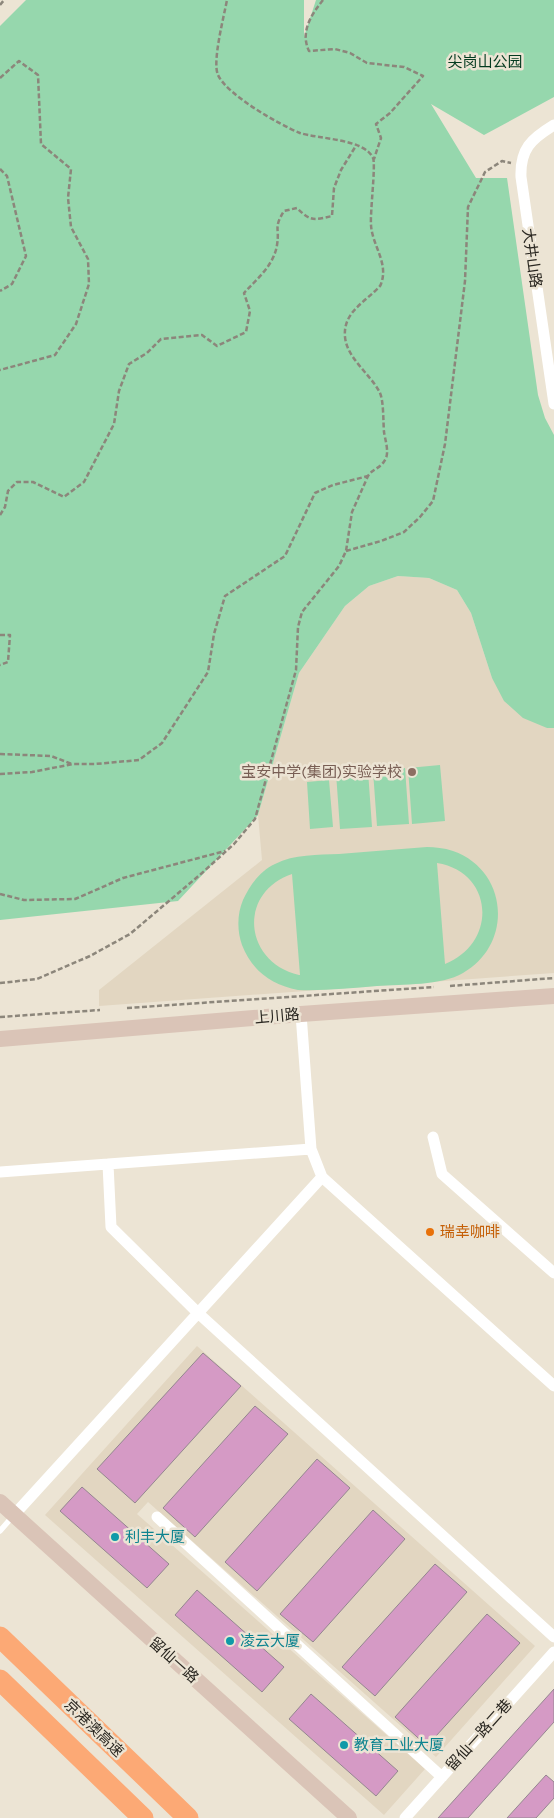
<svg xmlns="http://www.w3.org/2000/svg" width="554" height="1818" font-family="Karla,'Noto Sans SC',sans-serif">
	<rect width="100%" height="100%" fill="#ece4d4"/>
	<!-- built -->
	<path fill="#e2d6c1" d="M398 576 429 578 457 590 471 613 492 678 547 728H554V973L99 1006V990L262 860 258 815 299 673 345 606 369 586Z
		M197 1346 535 1646 436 1757 148 1502 137 1514 425 1769 384 1815 45 1515Z"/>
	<!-- green -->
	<path fill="#96d7ad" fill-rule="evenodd" d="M26 0H304V37L316 0H554V97L484 135 431 104 476 178H507L538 395 545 418 554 435V728H547L523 718 504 701 492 678 471 613 457 590 429 578 398 576 369 586 345 606 299 673 258 815 178 901 0 920V26Z
		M440 765 445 821 412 824 408 768Z
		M405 768 409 824 377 826 373 771Z
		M368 771 372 827 340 829 336 773Z
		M329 780 333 827 310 829 307 782Z
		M427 847C435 847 444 848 453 851 508 870 514 944 463 973 441 986 403 984 377 986 351 988 324 991 298 990 272 985 252 971 242 945 237 931 237 914 243 900 250 885 260 871 275 864 294 854 318 855 339 854 368 852 397 849 427 847ZM437 863C494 872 498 943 445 964ZM292 874 300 975H299C244 962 237 893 292 874Z"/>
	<!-- building -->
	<path fill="#d59ac5" stroke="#948690" d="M203 1353 241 1386 135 1503 97 1469Z
		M255 1406 288 1434 195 1537 163 1508Z
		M317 1459 350 1488 257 1591 225 1562Z
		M82 1487 169 1564 147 1588 60 1511Z
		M373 1510 405 1539 313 1642 280 1614Z
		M435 1564 467 1592 375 1696 342 1667Z
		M197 1590 284 1667 262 1692 175 1615Z
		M487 1614 520 1643 427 1746 395 1717Z
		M554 1689V1722L468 1818H438Z
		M311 1694 398 1771 376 1796 289 1719Z
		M546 1775 554 1782V1798L536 1818H507Z"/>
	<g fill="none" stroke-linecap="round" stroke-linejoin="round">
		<!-- path -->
		<path stroke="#8c867b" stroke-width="2.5" stroke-dasharray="5 2.5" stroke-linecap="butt" d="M323 0C311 15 300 32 309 51L335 49 350 53 367 63 404 67 423 76 390 113 376 124 381 138 374 159
			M0 5 4 0
			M0 78 19 61 38 75 41 144 71 169 68 198 71 227 88 259 89 284 76 324 55 355 0 370
			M0 169 7 176 26 256 12 284 0 291
			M0 515 5 507 8 491 17 482H33L64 497 84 482 114 424 119 391 129 364 147 353 161 339 202 335 217 346 246 332 250 311 244 293C257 279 274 265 277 245 280 227 273 229 284 211L297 208C311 222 314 220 332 216L334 188 341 170 357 144
			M346 551 381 541 404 532 420 517 433 501 445 444 465 281 468 207 485 172 502 161 511 163
			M0 635H10L8 662 0 665
			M0 754 51 756 72 764
			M0 774 32 772 73 764H95L139 760 162 743 208 672 214 634 225 596 285 556 315 493 333 485 368 476
			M0 894 24 900 75 899 123 878 225 851
			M0 983 37 979 90 956 130 934 202 873 234 844 255 819 296 670 298 627 302 612 339 566 346 551 352 512 368 476C373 468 381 469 386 458 389 451 385 439 384 432 383 421 384 399 379 391 369 373 347 358 345 337 343 315 360 305 374 292 377 289 380 287 381 284 389 263 372 245 371 225 370 212 376 164 373 158 365 139 319 139 300 133 280 125 227 95 218 75 212 62 224 16 227 0
			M450 986 554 978
			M127 1008 434 987
			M0 1017 100 1010"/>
		<!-- service -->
		<path stroke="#fff" stroke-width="5.5" d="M0 1531 13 1516"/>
		<!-- minor -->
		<path stroke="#fff" stroke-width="11" d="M554 125C531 139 520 149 521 177L554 404
			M301 1014 311 1149 322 1177 554 1386
			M433 1137 442 1174 554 1273
			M108 1164 111 1227 198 1313 554 1637
			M0 1172 311 1149
			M14 1515 322 1177
			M157 1517 442 1777
			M405 1818 554 1652"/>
		<!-- secondary -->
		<path stroke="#dac4b7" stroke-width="16" d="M0 1039 301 1014 554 996
			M0 1502 349 1818"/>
		<!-- motorway -->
		<path stroke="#fca975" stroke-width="21" d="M0 1637 188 1818
			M0 1680 143 1818"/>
	</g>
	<!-- markers -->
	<circle fill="#8d6e63" stroke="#ece4d4" stroke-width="2" cx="412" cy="772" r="5"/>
	<circle fill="#e8710a" stroke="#ece4d4" stroke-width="2" cx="430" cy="1232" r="5"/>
	<g fill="#0f9aa8" stroke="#ece4d4" stroke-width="2">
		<circle cx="115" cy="1537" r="5"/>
		<circle cx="230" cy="1641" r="5"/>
		<circle cx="344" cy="1745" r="5"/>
	</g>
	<g text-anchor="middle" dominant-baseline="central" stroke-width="5" stroke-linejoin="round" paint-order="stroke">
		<!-- park labels -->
		<g font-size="15" fill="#043b20" stroke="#ece4d4">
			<text x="485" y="62">尖岗山公园</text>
		</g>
		<!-- street labels -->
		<g font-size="15" fill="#2a2721" stroke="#ece4d4">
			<text transform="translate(532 258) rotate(82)">大井山路</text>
			<text transform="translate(277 1016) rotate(-5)">上川路</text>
			<text transform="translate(174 1660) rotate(42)">留仙一路</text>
			<text transform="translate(94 1728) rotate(44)">京港澳高速</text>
			<text transform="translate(479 1735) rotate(-48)">留仙一路二巷</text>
		</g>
		<!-- education labels -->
		<g font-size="15" fill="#785e54" stroke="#ece4d4" text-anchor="end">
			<text x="402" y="772">宝安中学(集团)实验学校</text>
		</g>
		<!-- food labels -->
		<g font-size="15" fill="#c56008" stroke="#ece4d4" text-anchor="start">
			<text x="440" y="1232">瑞幸咖啡</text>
		</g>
		<!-- culture labels -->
		<g font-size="15" fill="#0d838f" stroke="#ece4d4" text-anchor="start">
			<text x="125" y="1537">利丰大厦</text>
			<text x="240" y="1641">凌云大厦</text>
			<text x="354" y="1745">教育工业大厦</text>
		</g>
	</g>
</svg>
